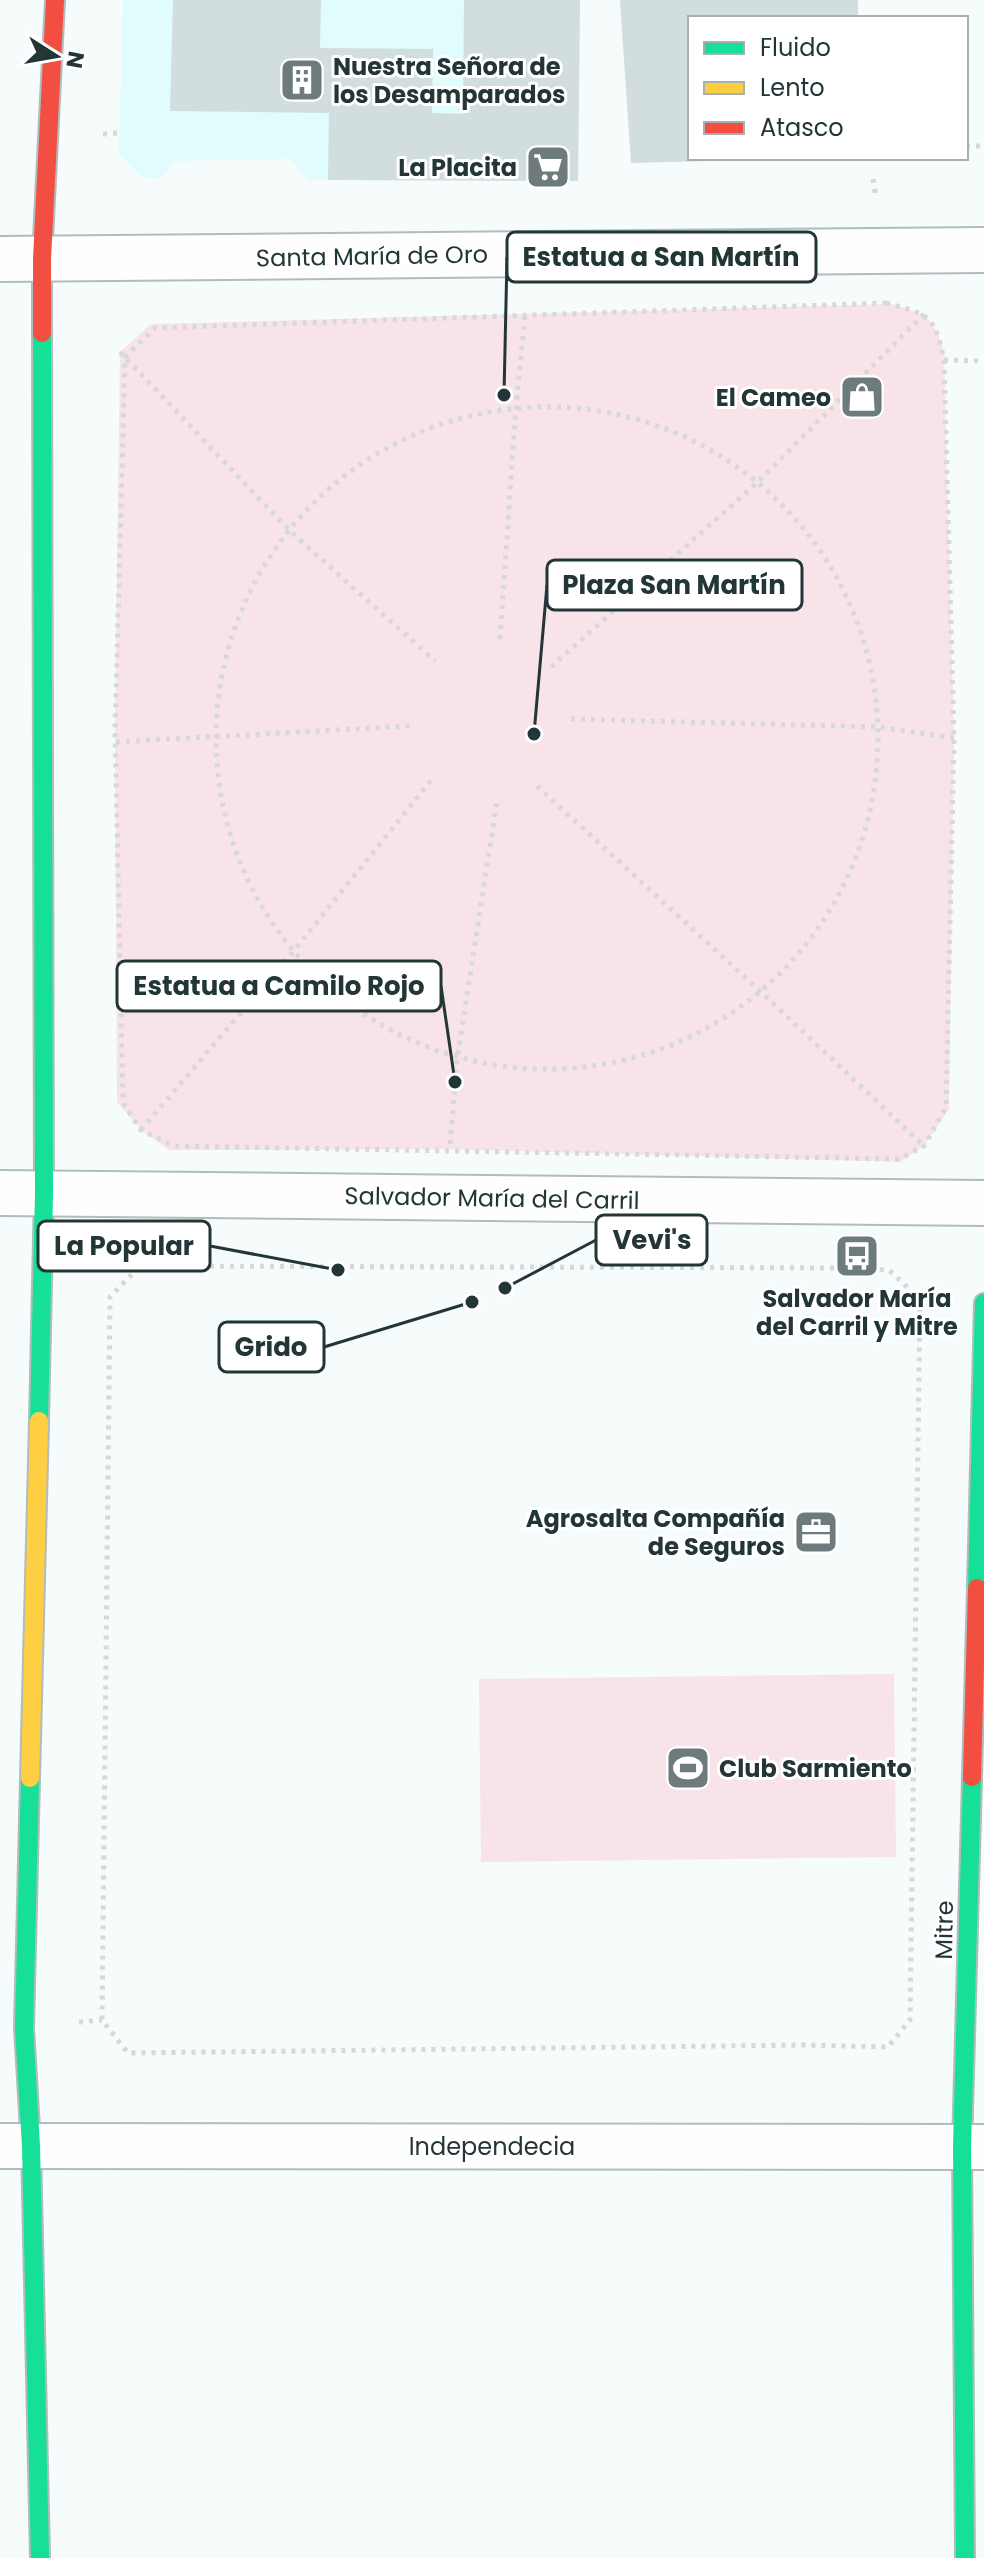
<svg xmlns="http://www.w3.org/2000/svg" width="984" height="2558" font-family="Poppins,sans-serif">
	<rect width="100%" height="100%" fill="#f6fbfb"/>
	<!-- built -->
	<path fill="#e0fcfd" d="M123 0H580L578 181 308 180 290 159 174 161 160 179 143 178 119 154Z"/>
	<!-- green -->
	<path fill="#f8e3e9" d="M892 304C927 315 932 314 944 351L954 738 949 1109 924 1146 900 1162 449 1149 169 1150 141 1130 117 1102 115 731 120 352 151 324Z
		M894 1674 896 1857 481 1862 479 1679Z"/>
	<!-- building -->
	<path fill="#d2ddde" d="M173 0H321L320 48 433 49 432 113 463 114 464 0H580L578 181 328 180 329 113 170 111Z
		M620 0H858V18H690V158H710V161L631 163Z"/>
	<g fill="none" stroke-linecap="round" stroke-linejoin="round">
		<!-- street casing -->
		<g stroke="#b1bcbd" stroke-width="48">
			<path id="street" d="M0 259 984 250
				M0 1193 984 1203
				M0 2146 984 2147"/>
		</g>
		<!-- fast casing -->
		<g stroke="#b1bcbd" stroke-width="22">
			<path id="fast" d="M39 1421 44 1193 42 333
				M977 1588 984 1303
				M30 1778 24 2028 31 2146 40 2558
				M965 2558 962 2147 972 1777"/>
		</g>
		<!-- slow casing -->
		<g stroke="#b1bcbd" stroke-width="22">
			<path id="slow" d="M30 1778 39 1421"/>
		</g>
		<!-- jam casing -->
		<g stroke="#b1bcbd" stroke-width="22">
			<path id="jam" d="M42 333V259L55 0
				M972 1777 977 1588"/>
		</g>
		<!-- path -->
		<path stroke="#d7d9d9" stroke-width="5" stroke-dasharray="4 6" stroke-linecap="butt" d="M103 134 118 133
			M966 146H984
			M873 179 876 198
			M886 303C930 315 934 314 944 360L954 738 946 1107 924 1146 899 1159 174 1146 141 1130 123 1103 115 731 125 357 155 328Z
			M120 352 289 530 435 661
			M944 360 984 361
			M216 738a331 331 0 1 1 662 0a331 331 0 1 1-662 0Z
			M500 639 516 406 525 316
			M551 667 759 481 924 314
			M571 719 879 727 954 738
			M116 742 410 726
			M537 786 762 993 923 1145
			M141 1130 292 953 433 778
			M450 1144 457 1060 497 801
			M140 1266 854 1268 889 1270 920 1299 910 2020 888 2047 804 2045 128 2053 102 2020 110 1297Z
			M79 2022 102 2020"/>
		<!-- street -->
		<use href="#street" stroke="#fefefe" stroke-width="44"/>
		<!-- fast -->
		<use href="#fast" stroke="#16e098" stroke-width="18"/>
		<!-- slow -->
		<use href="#slow" stroke="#ffcf43" stroke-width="18"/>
		<!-- jam -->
		<use href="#jam" stroke="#f24e42" stroke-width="18"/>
	</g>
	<!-- icons -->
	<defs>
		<g id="building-square" transform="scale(2.3)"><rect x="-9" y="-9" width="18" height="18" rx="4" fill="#6d7b7c" stroke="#fff"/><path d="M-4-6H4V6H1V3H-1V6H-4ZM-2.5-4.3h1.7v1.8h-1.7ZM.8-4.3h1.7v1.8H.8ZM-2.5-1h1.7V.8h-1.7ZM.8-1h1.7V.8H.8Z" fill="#fff"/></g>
		<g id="supermarket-square" transform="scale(2.3)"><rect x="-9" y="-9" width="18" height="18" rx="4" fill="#6d7b7c" stroke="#fff"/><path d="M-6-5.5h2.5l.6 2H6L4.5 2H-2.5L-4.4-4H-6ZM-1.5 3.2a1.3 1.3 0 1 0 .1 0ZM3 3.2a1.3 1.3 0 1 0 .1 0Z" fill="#fff"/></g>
		<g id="shop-square" transform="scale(2.3)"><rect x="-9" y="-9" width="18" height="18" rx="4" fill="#6d7b7c" stroke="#fff"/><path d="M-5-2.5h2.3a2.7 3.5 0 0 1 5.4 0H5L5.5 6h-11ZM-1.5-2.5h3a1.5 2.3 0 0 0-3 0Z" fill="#fff"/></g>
		<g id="bus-square" transform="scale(2.3)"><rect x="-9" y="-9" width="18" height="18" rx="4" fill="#6d7b7c" stroke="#fff"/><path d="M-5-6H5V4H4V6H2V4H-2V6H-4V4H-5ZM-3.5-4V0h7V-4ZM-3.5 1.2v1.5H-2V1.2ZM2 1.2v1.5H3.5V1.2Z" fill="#fff"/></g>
		<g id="office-square" transform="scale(2.3)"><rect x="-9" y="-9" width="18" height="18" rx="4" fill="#6d7b7c" stroke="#fff"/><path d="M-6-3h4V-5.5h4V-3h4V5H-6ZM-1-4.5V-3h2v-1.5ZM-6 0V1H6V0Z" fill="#fff"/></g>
		<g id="stadium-square" transform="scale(2.3)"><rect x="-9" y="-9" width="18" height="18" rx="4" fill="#6d7b7c" stroke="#fff"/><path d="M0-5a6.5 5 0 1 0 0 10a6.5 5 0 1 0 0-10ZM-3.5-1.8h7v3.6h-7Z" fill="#fff"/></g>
	</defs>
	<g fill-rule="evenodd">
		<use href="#building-square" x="302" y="80"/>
		<use href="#supermarket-square" x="548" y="167"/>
		<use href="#shop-square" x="862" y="397"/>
		<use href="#bus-square" x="857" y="1256"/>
		<use href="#office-square" x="816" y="1532"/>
		<use href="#stadium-square" x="688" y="1768"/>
	</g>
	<g text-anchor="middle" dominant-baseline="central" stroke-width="6" stroke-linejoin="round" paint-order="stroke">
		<!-- poi labels -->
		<g font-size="24" font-weight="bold" fill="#233637" stroke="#fff" text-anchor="end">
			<text x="333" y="66" text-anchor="start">Nuestra Señora de<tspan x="333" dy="28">los Desamparados</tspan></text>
			<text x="517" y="167">La Placita</text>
			<text x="831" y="397">El Cameo</text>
			<text x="857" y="1298" text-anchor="middle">Salvador María<tspan x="857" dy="28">del Carril y Mitre</tspan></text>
			<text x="785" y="1518">Agrosalta Compañía<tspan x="785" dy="28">de Seguros</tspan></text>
			<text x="719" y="1768" text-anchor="start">Club Sarmiento</text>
		</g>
		<!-- street labels -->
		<g font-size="24" fill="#233637" stroke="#fff">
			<text transform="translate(372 256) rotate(-1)">Santa María de Oro</text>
			<text transform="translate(492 1198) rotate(1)">Salvador María del Carril</text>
			<text transform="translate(944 1930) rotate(-89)">Mitre</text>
			<text x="492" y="2146">Independecia</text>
		</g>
	</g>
	<!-- callouts -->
	<path fill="none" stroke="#233637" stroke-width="3" d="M504 395L507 257M534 734L547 585M455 1082L441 986M505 1288L596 1240M338 1270L210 1246M472 1302L324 1347"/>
	<g fill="#233637" stroke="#fff" stroke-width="3">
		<circle cx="504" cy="395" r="8"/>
		<circle cx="534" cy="734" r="8"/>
		<circle cx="455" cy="1082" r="8"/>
		<circle cx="505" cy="1288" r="8"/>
		<circle cx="338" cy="1270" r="8"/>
		<circle cx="472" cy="1302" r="8"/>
	</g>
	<g fill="#fff" stroke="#233637" stroke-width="3">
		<rect x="507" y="232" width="309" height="50" rx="8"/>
		<rect x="547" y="560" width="255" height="50" rx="8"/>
		<rect x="117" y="961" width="324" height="50" rx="8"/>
		<rect x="596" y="1215" width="111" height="50" rx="8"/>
		<rect x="38" y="1221" width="172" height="50" rx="8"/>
		<rect x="219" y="1322" width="105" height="50" rx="8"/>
	</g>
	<g font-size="26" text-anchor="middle" font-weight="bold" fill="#233637">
		<text x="661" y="266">Estatua a San Martín</text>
		<text x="674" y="594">Plaza San Martín</text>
		<text x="279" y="995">Estatua a Camilo Rojo</text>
		<text x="652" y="1249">Vevi's</text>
		<text x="124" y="1255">La Popular</text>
		<text x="271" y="1356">Grido</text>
	</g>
	<!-- legend -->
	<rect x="688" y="16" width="280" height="144" fill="#ffffff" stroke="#a7afaf" stroke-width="2"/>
	<rect x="704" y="42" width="40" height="12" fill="#16e098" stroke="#a7afaf" stroke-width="2"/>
	<text x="760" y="56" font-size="24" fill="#233637">Fluido</text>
	<rect x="704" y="82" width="40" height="12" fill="#ffcf43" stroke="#a7afaf" stroke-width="2"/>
	<text x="760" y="96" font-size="24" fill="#233637">Lento</text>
	<rect x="704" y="122" width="40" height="12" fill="#f24e42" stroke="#a7afaf" stroke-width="2"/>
	<text x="760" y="136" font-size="24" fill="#233637">Atasco</text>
	<!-- north arrow -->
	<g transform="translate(56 56) rotate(101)" stroke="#ffffff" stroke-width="6" paint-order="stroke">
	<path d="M0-6L14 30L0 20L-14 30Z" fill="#233637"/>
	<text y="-12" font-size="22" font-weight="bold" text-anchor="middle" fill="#233637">N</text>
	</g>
</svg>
